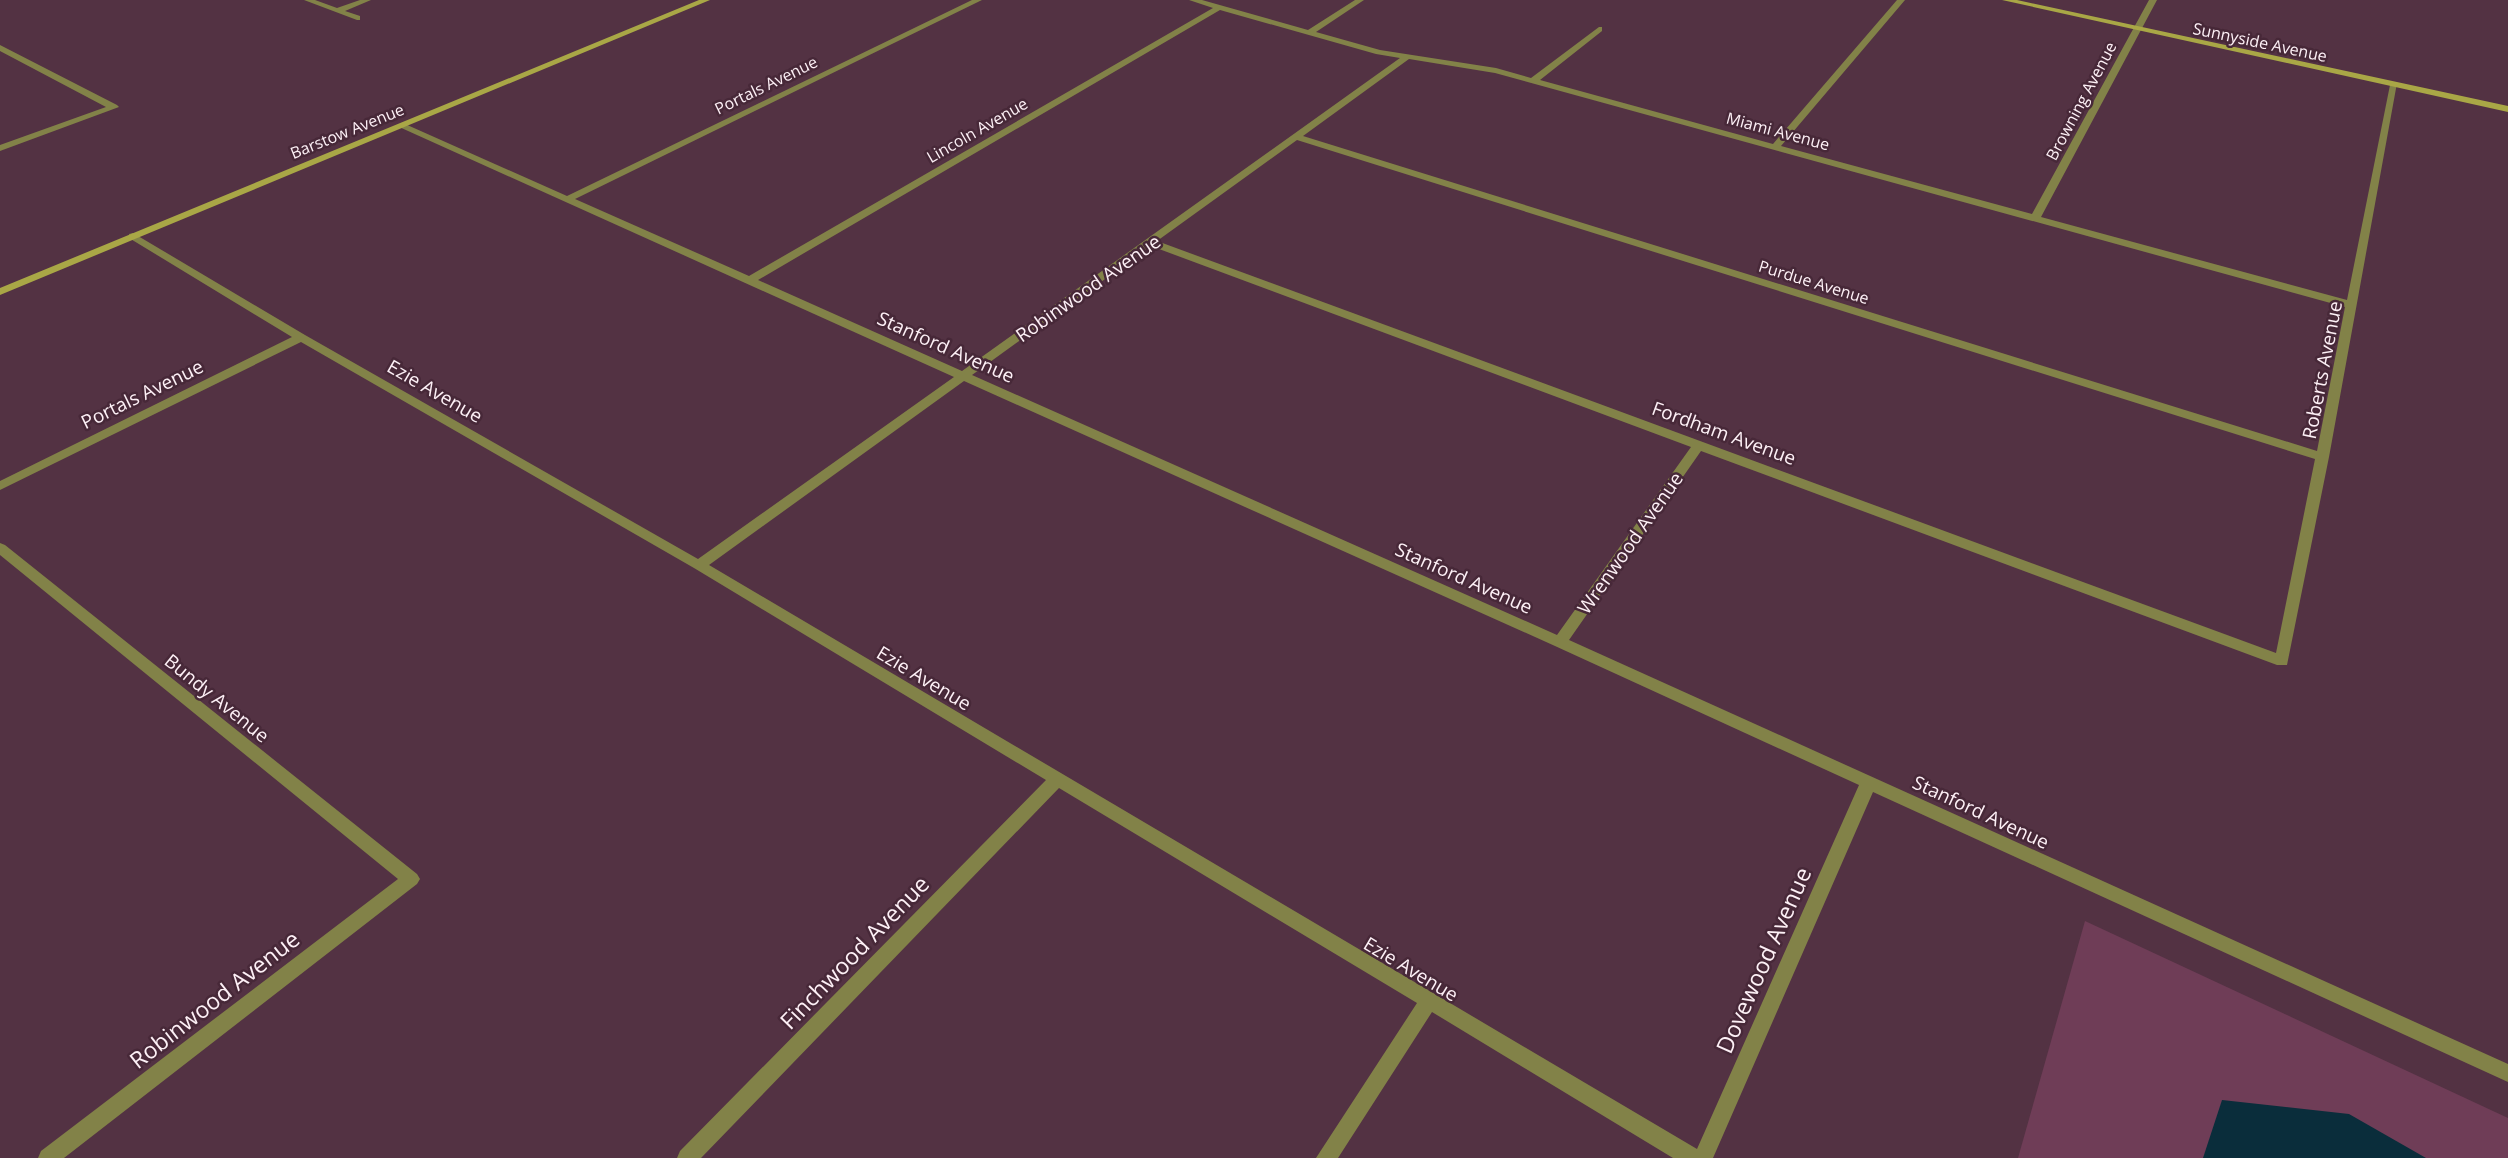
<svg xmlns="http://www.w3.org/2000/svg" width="2508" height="1158" font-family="'Open Sans',sans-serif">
	<rect width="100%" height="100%" fill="#533243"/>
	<!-- green -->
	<path fill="#6f3d57" d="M2085 921 2508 1118V1158H2018Z"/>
	<!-- water -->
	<path fill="#0a2d3b" d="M2222 1100 2349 1114 2426 1158H2203Z"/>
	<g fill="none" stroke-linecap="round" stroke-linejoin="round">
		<!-- street -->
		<path fill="#828248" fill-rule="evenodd" d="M304 0H315L337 8 360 0H371L345 11 360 16V20H357Z
			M972 0H982L575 199 749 276 1213 8 1189 0H1202L1308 30 1355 0H1364L1316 32 1380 50 1496 68 1531 78 1599 27H1602V31L1540 80 1773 144 1897 0H1905L1781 146 2032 214 2149 0H2157L2041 217 2347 300 2390 85 2397 83 2329 457 2287 665H2277L1701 451 1569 640 2508 1064V1082L1873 792 1713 1158H1673L1432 1012 1338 1158H1316L1417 1003 1059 788 701 1158H677L680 1151 1046 780 694 568 301 342 0 490V481L292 337 129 238V234L133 233 305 335 698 559 954 377 397 126 405 124 567 196ZM1220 10 1376 54 1400 58 962 371 758 280ZM1409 59 1495 73 2345 307 2317 451 1303 136ZM1297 140 2315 459 2276 653 1157 241ZM1151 246 1691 447 1557 635 972 375ZM964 381 1555 646 1859 785 1697 1149 709 565Z
			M0 45 117 105 119 107 0 151V145L106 107 0 51Z
			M0 543 5 545 417 874 420 879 417 884 64 1158H38L41 1151 398 879 0 555Z"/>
		<!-- secondary -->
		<path fill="#a9a746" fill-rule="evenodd" d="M699 0H710L0 295V288Z
			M2002 0H2017L2508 106V112Z"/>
	</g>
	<g text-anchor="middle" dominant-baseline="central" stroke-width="5" stroke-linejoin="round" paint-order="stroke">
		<!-- far-street labels -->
		<g font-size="16" fill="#fdf0f6" stroke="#472838">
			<text transform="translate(2260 42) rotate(12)">Sunnyside Avenue</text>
			<text transform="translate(766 85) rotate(-26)">Portals Avenue</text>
			<text transform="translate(2081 101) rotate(-62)">Browning Avenue</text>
			<text transform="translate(977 130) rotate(-30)">Lincoln Avenue</text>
			<text transform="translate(347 131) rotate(-22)">Barstow Avenue</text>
			<text transform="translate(1778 131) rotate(15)">Miami Avenue</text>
			<text transform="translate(1814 282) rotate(17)">Purdue Avenue</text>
		</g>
		<!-- street labels -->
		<g font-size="19" fill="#fdf0f6" stroke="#472838">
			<text transform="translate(1088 288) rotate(-35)">Robinwood Avenue</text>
			<text transform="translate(946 347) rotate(24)">Stanford Avenue</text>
			<text transform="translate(2322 370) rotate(-79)">Roberts Avenue</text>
			<text transform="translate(435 391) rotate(30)">Ezie Avenue</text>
			<text transform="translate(142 394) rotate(-26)">Portals Avenue</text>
			<text transform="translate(1724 433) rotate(20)">Fordham Avenue</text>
			<text transform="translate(1630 543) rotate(-55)">Wrenwood Avenue</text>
			<text transform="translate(1464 578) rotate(24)">Stanford Avenue</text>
			<text transform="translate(924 678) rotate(31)">Ezie Avenue</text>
			<text transform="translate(217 698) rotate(39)">Bundy Avenue</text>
			<text transform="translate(1981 812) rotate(25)">Stanford Avenue</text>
			<text transform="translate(1411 969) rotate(31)">Ezie Avenue</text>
		</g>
		<!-- near-street labels -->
		<g font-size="23" fill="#fdf0f6" stroke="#472838">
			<text transform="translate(854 952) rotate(-46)">Finchwood Avenue</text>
			<text transform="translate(1763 960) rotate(-66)">Dovewood Avenue</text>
			<text transform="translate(214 999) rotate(-38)">Robinwood Avenue</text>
		</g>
	</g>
</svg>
